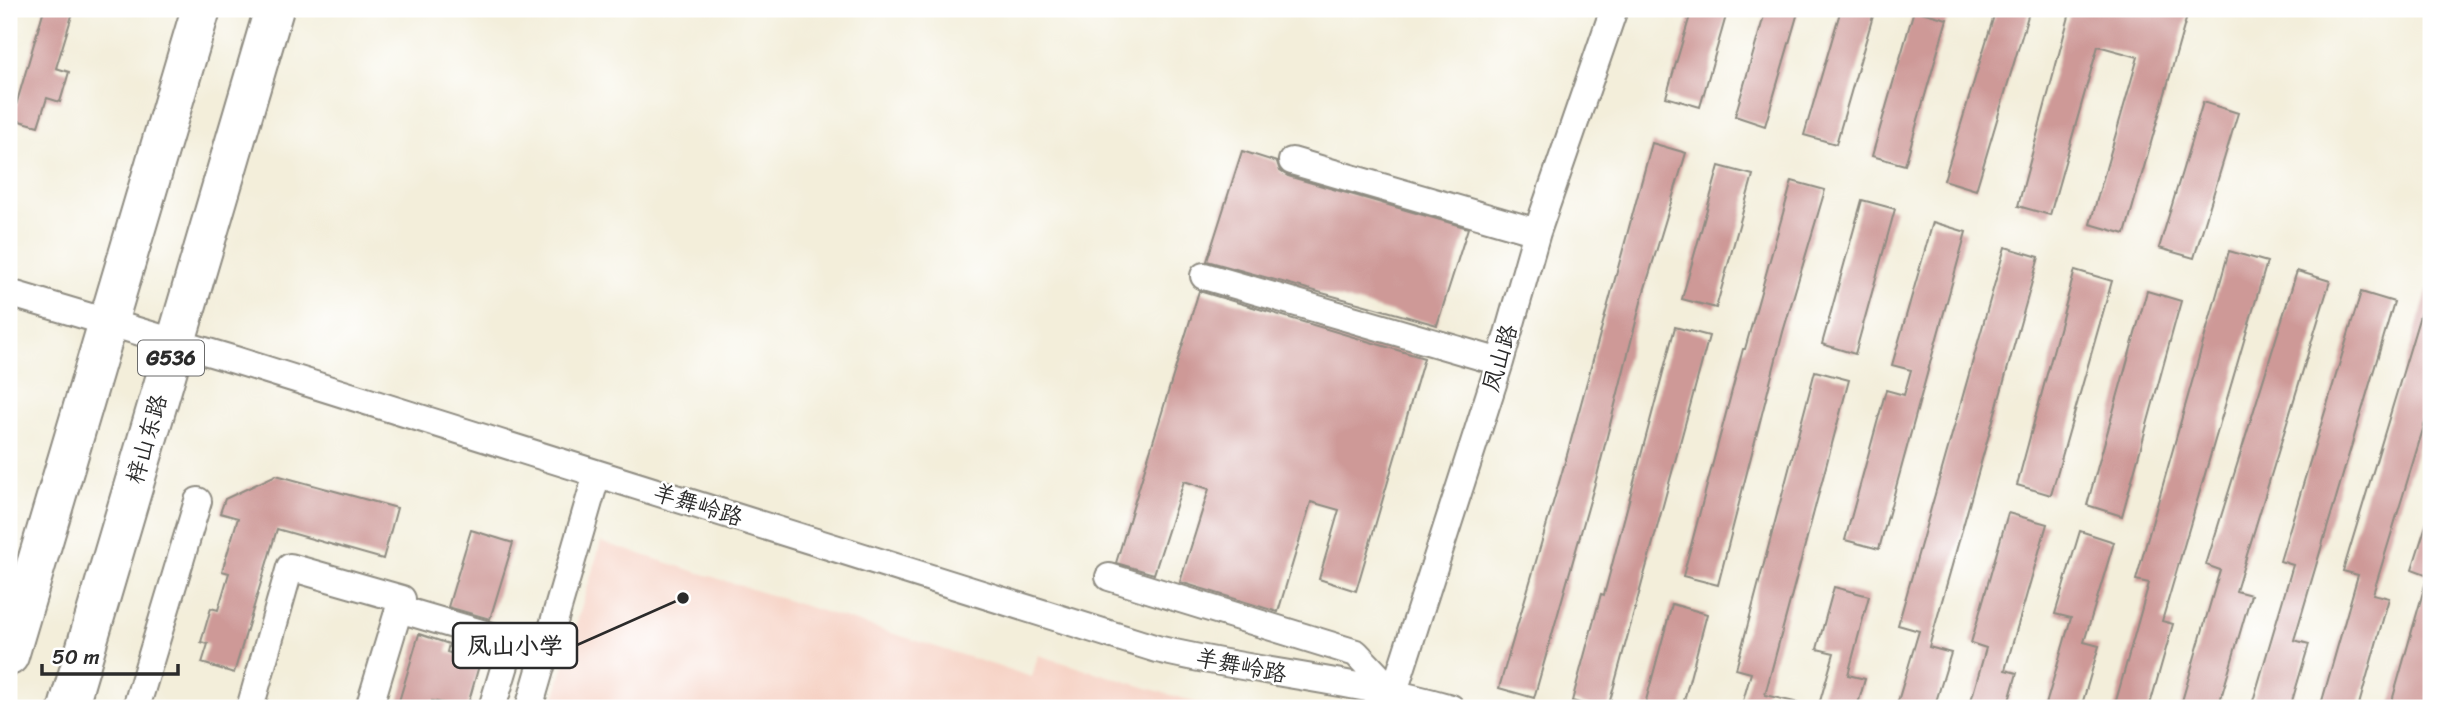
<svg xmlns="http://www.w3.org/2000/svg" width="2440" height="717" font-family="Sriracha,'LXGW WenKai TC',sans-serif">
	<rect width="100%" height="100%" fill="#fff"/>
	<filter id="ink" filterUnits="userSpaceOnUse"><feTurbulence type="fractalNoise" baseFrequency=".0143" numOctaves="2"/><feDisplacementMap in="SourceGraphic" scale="14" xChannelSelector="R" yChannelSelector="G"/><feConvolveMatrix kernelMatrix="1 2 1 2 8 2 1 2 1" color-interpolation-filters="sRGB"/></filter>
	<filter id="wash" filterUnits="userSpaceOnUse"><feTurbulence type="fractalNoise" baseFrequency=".00686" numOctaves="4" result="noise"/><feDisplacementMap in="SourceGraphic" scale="28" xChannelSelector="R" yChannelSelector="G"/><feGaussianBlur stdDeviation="1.57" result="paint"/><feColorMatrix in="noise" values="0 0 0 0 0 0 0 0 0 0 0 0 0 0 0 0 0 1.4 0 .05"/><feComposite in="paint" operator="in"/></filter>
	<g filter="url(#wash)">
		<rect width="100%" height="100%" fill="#f3eeda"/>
		<!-- built -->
		<path fill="#f6d2c4" d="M601 542 1032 677 1038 655 1214 708H551Z"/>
		<g id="blocks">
			<!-- building -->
			<path fill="#ce9997" d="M44 9H74L56 68 69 72 60 102 47 98 38 126 12 119Z
				M1692 9H1728L1700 107 1666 97Z
				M1766 9H1799L1765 126 1735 116Z
				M1841 9H1875L1836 144 1804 135Z
				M1996 9H2030L1976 190 1944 180Z
				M2071 9H2189L2125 234 2090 224 2138 57 2098 46 2050 215 2018 206Z
				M1914 10 1947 19 1905 165 1872 156Z
				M2203 102 2238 113 2194 258 2159 248Z
				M1652 143 1686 153 1642 298 1597 476 1534 698 1499 688 1567 455Z
				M1242 151 1277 162 1280 171 1288 176 1468 228 1437 325 1207 261Z
				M1719 166 1753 175 1716 308 1682 299Z
				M1792 181 1825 190 1783 332 1718 585 1683 576 1743 349H1745Z
				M1862 200 1895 209 1855 354 1822 344Z
				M1933 222 1966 232 1879 549 1845 540 1886 390 1904 395 1911 370 1892 365Z
				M2005 247 2039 257 1929 647 1951 653 1934 708H1896L1919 631 1898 625Z
				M2229 251 2267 262 2162 621 2173 624 2149 708H2114L2149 583 2136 580Z
				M2075 270 2112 281 2051 495 2017 485Z
				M2297 271 2330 281 2236 591 2251 595 2218 708H2180L2220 570 2206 565Z
				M2428 289H2431V403L2373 594 2389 598 2358 708H2320L2358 575 2343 571Z
				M1199 291 1424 358 1356 591 1319 579 1339 510 1311 502 1278 612 1180 582 1209 489 1184 481 1154 574 1116 563Z
				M2147 291 2181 301 2122 516 2087 505Z
				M2361 292 2394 302 2294 640 2309 644 2290 708H2251L2293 565 2280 561Z
				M1675 327 1709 336 1608 708H1599L1572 701 1601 594 1604 595Z
				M1815 371 1849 380 1765 695 1799 703 1798 708H1741L1751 673 1736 669Z
				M276 475 397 508 383 559 277 529 234 673 202 663 208 644 201 642 211 608 218 610 229 573 222 571 238 518 220 513 225 499Z
				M2008 513 2047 524 2005 670 2017 673 2007 708H1969L1986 648 1971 643Z
				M2428 519H2431V576L2412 569Z
				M471 530 513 543 490 619 448 607Z
				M2080 531 2114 542 2084 642 2099 646 2081 708H2045L2071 618 2055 614Z
				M2427 578H2431V696L2428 708H2390Z
				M1834 587 1869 596 1848 675 1865 679 1857 708H1818L1834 653 1817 649Z
				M1672 604 1707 614 1682 708H1644Z
				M419 634 449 644 447 652 480 662 467 708 432 701 430 708H397Z"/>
		</g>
	</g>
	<g filter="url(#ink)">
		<use href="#blocks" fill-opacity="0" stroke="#8f8c82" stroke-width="2"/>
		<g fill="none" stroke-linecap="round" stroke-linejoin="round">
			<!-- minor casing -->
			<g stroke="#8f8c82" stroke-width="30">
				<path id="minor" d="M1292 161 1537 232
					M1204 276 1500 362
					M9 293 235 360 1157 649C1254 672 1355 680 1451 708
					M1109 577 1356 653 1393 692
					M399 609 512 642 492 708
					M1389 707 1500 362 1537 232 1614 9
					M136 708 198 501
					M250 708 290 567 402 599 369 708
					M529 708 597 474"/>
			</g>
			<!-- highway casing -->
			<g stroke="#8f8c82" stroke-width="42">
				<path id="highway" d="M9 656 201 9
					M68 708 274 9"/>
			</g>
			<!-- minor -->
			<use href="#minor" stroke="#fff" stroke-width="26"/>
			<!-- highway -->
			<use href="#highway" stroke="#fff" stroke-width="38"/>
		</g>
	</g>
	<g text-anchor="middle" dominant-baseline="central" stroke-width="5" stroke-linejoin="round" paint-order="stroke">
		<!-- shield labels -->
		<rect fill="#fff" stroke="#6b6b6b" stroke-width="2" x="138" y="340.5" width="66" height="35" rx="5"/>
		<g font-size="21" font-weight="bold" fill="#2b2b2b">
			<text x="171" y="358">G536</text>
		</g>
		<!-- street labels -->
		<g font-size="23" fill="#2b2b2b" stroke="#fff">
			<text transform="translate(1500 358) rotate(-73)">凤山路</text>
			<text transform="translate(147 439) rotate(-74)">梓山东路</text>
			<text transform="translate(698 505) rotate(17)">羊舞岭路</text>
			<text transform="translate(1241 666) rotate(11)">羊舞岭路</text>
		</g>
	</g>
	<!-- callouts -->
	<path fill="none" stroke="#2b2b2b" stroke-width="2.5" d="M683 598L577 645"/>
	<circle fill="#2b2b2b" stroke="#fff" stroke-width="2.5" cx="683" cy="598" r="7"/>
	<rect fill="#fff" stroke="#2b2b2b" stroke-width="2.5" x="453" y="623" width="124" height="45" rx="7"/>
	<g font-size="24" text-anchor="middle" font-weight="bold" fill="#2b2b2b">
		<text x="515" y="654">凤山小学</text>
	</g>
	<!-- margin -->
	<rect width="2440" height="717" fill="none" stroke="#fff" stroke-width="35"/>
	<!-- scale -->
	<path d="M42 664v10h136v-10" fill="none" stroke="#2b2b2b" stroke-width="3.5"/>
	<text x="52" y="664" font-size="21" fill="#2b2b2b" stroke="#ffffff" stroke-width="5" paint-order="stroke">50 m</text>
</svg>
